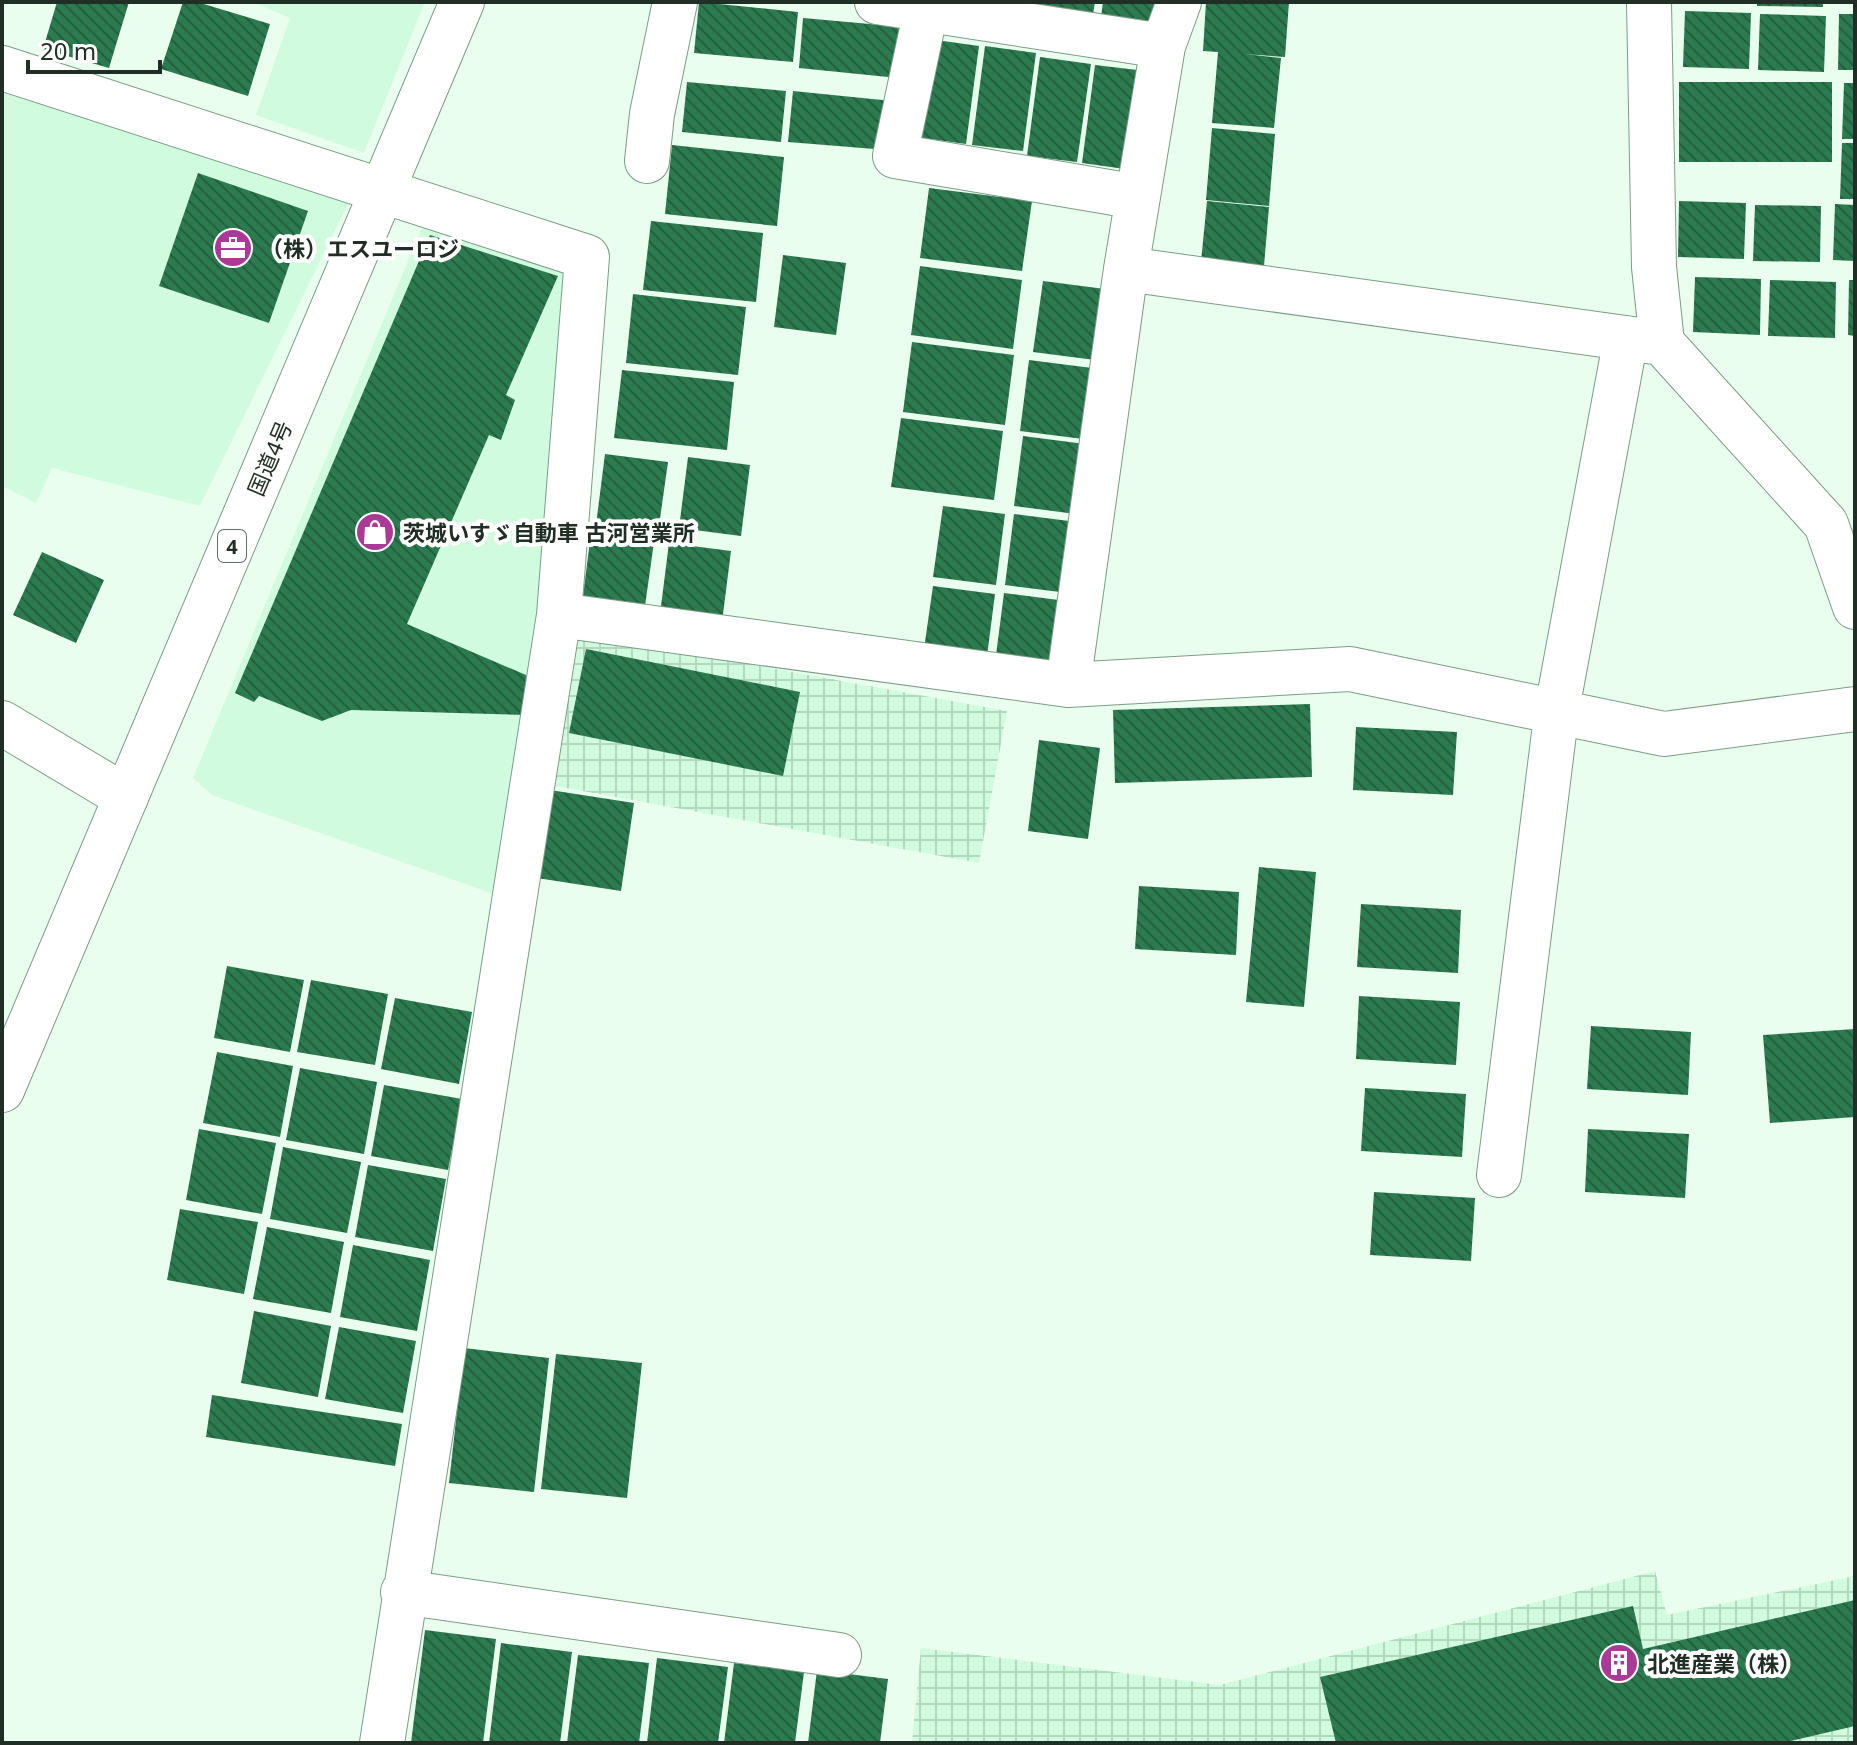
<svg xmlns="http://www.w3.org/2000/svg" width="1857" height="1745" font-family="'Noto Sans','Noto Sans JP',sans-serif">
	<defs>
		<pattern id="industrial-grid" width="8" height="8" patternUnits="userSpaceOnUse" patternTransform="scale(2)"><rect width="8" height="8" fill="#d1fbdf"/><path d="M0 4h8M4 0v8" fill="none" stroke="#b3d7bf"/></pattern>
		<pattern id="building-back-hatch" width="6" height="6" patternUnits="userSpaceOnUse" patternTransform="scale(2)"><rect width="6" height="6" fill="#2c7a4f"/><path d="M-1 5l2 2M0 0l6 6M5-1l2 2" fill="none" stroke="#245f3e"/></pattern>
	</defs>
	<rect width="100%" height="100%" fill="#eafef0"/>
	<!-- built -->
	<path fill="#d1fbdf" d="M253 2H425L364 153 256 115 290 18Z
		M2 87 352 196 200 506 52 468 36 503 2 486Z
		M425 220 587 257 502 897 212 795 193 778Z"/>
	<!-- industrial -->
	<path fill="url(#industrial-grid)" d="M561 630 1007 711 979 863 533 782Z
		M1655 1571 1667 1615 1855 1576V1743H912L921 1648 1220 1685Z"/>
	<!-- building -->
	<path fill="url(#building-back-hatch)" d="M57 2H129L109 68 43 49Z
		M183 2H197L270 24 248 96 161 69Z
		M699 2 798 12 793 62 694 53Z
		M1032 2H1095L1092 21 1031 13Z
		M1103 2H1167L1163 33 1100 25Z
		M1206 2H1289L1285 57 1245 54 1281 58 1274 128 1212 123 1218 52 1203 51Z
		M1757 2H1823V7L1757 6Z
		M1685 11 1751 13 1749 69 1683 67Z
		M1760 14 1826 16 1824 72 1758 70Z
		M1839 14H1855V70H1838Z
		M803 18 903 27 898 78 799 68Z
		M929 39 979 46 966 144 915 137Z
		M985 46 1036 53 1023 151 972 145Z
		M1040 57 1091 64 1077 162 1027 156Z
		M1095 65 1146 71 1132 170 1082 163Z
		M687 82 786 91 781 142 682 132Z
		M1679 82H1832V162H1679Z
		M1844 83H1855V139H1842Z
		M793 91 892 101 887 150 788 142Z
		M1212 128 1275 134 1269 206 1206 200Z
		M1842 143H1855V199H1840Z
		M672 145 784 157 777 226 665 214Z
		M198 173 308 211 269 323 159 286Z
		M929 188 1032 201 1022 271 920 258Z
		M1207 201 1269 207 1263 278 1200 272Z
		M1679 201 1746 203 1744 259 1678 257Z
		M1835 204 1855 205V261L1833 260Z
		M1755 205 1821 206 1820 262 1753 261Z
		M651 221 763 233 756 302 643 290Z
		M430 235 558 276 506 395 515 400 501 440 489 435 407 624 526 675 525 715 351 710 322 721 259 696 254 702 235 693Z
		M783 255 846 263 836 335 774 327Z
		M920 266 1022 280 1013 349 911 335Z
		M1695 277 1761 279 1760 335 1693 332Z
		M1770 280 1836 282 1835 338 1768 336Z
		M1849 280H1855V336L1848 335Z
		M1043 281 1105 289 1095 360 1033 352Z
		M633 294 746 307 738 375 626 363Z
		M912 342 1014 355 1005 425 903 412Z
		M1029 360 1092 368 1083 439 1020 431Z
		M622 370 734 382 727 450 614 438Z
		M901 418 1003 431 994 500 891 487Z
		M1023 436 1085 444 1076 514 1014 506Z
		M605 454 668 462 658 533 596 525Z
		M688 457 750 465 741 536 679 528Z
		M943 506 1005 514 996 585 933 577Z
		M1014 514 1077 522 1068 593 1005 585Z
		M591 533 654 542 644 613 582 604Z
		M669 543 731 551 722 622 660 614Z
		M42 552 104 580 76 643 13 615Z
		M933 586 995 594 986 664 923 656Z
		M1004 593 1066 601 1057 671 995 663Z
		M586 649 800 692 783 776 569 733Z
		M1310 704 1312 777 1115 783 1113 710Z
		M1356 727 1457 732 1453 795 1353 790Z
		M1039 740 1100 748 1088 839 1028 831Z
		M550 790 634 803 621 891 537 878Z
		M1259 867 1316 872 1304 1007 1246 1002Z
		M1139 886 1239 892 1236 955 1135 949Z
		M1361 904 1461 910 1458 973 1357 967Z
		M227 966 304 980 290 1052 214 1038Z
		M311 980 388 994 375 1065 297 1052Z
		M1359 996 1460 1002 1456 1065 1356 1059Z
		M395 998 472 1012 459 1084 381 1069Z
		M1591 1026 1691 1032 1688 1095 1587 1089Z
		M1855 1029V1117L1770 1123 1763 1035Z
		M217 1052 293 1066 280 1137 203 1123Z
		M300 1068 377 1082 364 1154 286 1140Z
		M384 1085 462 1099 448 1170 371 1156Z
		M1365 1088 1466 1094 1462 1157 1361 1151Z
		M199 1129 276 1143 262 1214 186 1200Z
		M1588 1129 1689 1134 1685 1198 1585 1192Z
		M283 1147 361 1162 347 1233 270 1219Z
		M368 1165 446 1179 433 1251 355 1237Z
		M1374 1192 1475 1198 1471 1261 1370 1255Z
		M180 1209 258 1222 244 1294 167 1280Z
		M267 1227 344 1242 331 1313 253 1299Z
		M353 1245 430 1260 417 1331 340 1317Z
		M254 1311 331 1326 318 1397 241 1383Z
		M339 1327 416 1341 403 1413 325 1399Z
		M464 1348 549 1358 534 1492 449 1483Z
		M556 1354 642 1363 627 1498 541 1489Z
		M212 1395 402 1424 395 1466 206 1437Z
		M1855 1600V1726L1782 1743H1336L1320 1677 1633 1606 1643 1649Z
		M425 1630 496 1639 483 1743H411Z
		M501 1643 572 1652 560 1743H489Z
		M578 1655 649 1663 639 1743H567Z
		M657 1658 728 1667 718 1743H647Z
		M734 1663 804 1672 795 1743H724Z
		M817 1670 888 1679 880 1743H808Z"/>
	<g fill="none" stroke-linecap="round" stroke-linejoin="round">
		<!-- minor casing -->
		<g stroke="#7c9c87" stroke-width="46">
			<path id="minor" d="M877 2 1163 46
				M1649 2 1654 267 1662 343 1826 524 1855 607
				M926 10 895 156 1138 197
				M2 68 587 257 559 615 382 1743
				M647 161 652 114 675 2
				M1126 269 1654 342
				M559 615 1068 685 1350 669 1664 734 1855 709
				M1068 685 1126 269 1163 46 1179 2
				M2 723 126 797
				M1499 1175 1557 709 1626 338
				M403 1592 839 1655"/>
		</g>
		<!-- highway casing -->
		<g stroke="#7c9c87" stroke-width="46">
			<path id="highway" d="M2 1090 462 2"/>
		</g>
		<!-- minor -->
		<use href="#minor" stroke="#fff" stroke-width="44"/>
		<!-- highway -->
		<use href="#highway" stroke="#fff" stroke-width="44"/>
	</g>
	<!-- icons -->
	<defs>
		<g id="office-disc" transform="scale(2)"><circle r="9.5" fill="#aa3a96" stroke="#fff"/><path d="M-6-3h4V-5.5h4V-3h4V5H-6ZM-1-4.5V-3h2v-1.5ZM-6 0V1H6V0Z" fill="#fff"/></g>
		<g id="shop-disc" transform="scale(2)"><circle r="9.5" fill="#aa3a96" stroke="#fff"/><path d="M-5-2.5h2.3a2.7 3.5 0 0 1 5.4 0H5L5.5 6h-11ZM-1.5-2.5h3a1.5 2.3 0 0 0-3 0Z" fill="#fff"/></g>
		<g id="building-disc" transform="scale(2)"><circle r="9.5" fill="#aa3a96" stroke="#fff"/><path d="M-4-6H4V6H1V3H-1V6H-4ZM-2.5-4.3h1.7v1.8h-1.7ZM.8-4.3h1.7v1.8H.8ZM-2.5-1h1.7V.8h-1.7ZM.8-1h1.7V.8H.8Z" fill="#fff"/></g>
	</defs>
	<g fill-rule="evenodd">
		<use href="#office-disc" x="233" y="248"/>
		<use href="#shop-disc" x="375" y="532"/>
		<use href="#building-disc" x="1619" y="1663"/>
	</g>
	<g text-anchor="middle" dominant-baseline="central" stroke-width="8" stroke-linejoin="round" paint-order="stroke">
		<!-- shield labels -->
		<rect fill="#fff" stroke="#646d66" stroke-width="2" x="218" y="530" width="28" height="32" rx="6"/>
		<g font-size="20" font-weight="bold" fill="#212e25">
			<text x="232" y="546">4</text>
		</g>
		<!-- poi labels -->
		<g font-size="22" font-weight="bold" fill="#212e25" stroke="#fff" text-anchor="start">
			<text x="261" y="248">（株）エスユーロジ</text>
			<text x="403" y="532">茨城いすゞ自動車 古河営業所</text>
			<text x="1647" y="1663">北進産業（株）</text>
		</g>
		<!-- street labels -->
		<g font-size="22" fill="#212e25" stroke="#fff">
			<text transform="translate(269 458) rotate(-67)">国道4号</text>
		</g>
	</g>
	<!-- border -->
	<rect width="1857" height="1745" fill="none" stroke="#212e25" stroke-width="8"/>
	<!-- scale -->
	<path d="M28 60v12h132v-12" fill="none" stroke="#212e25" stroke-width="4"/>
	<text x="40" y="60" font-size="24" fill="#212e25" stroke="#ffffff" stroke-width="6" paint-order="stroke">20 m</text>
</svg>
